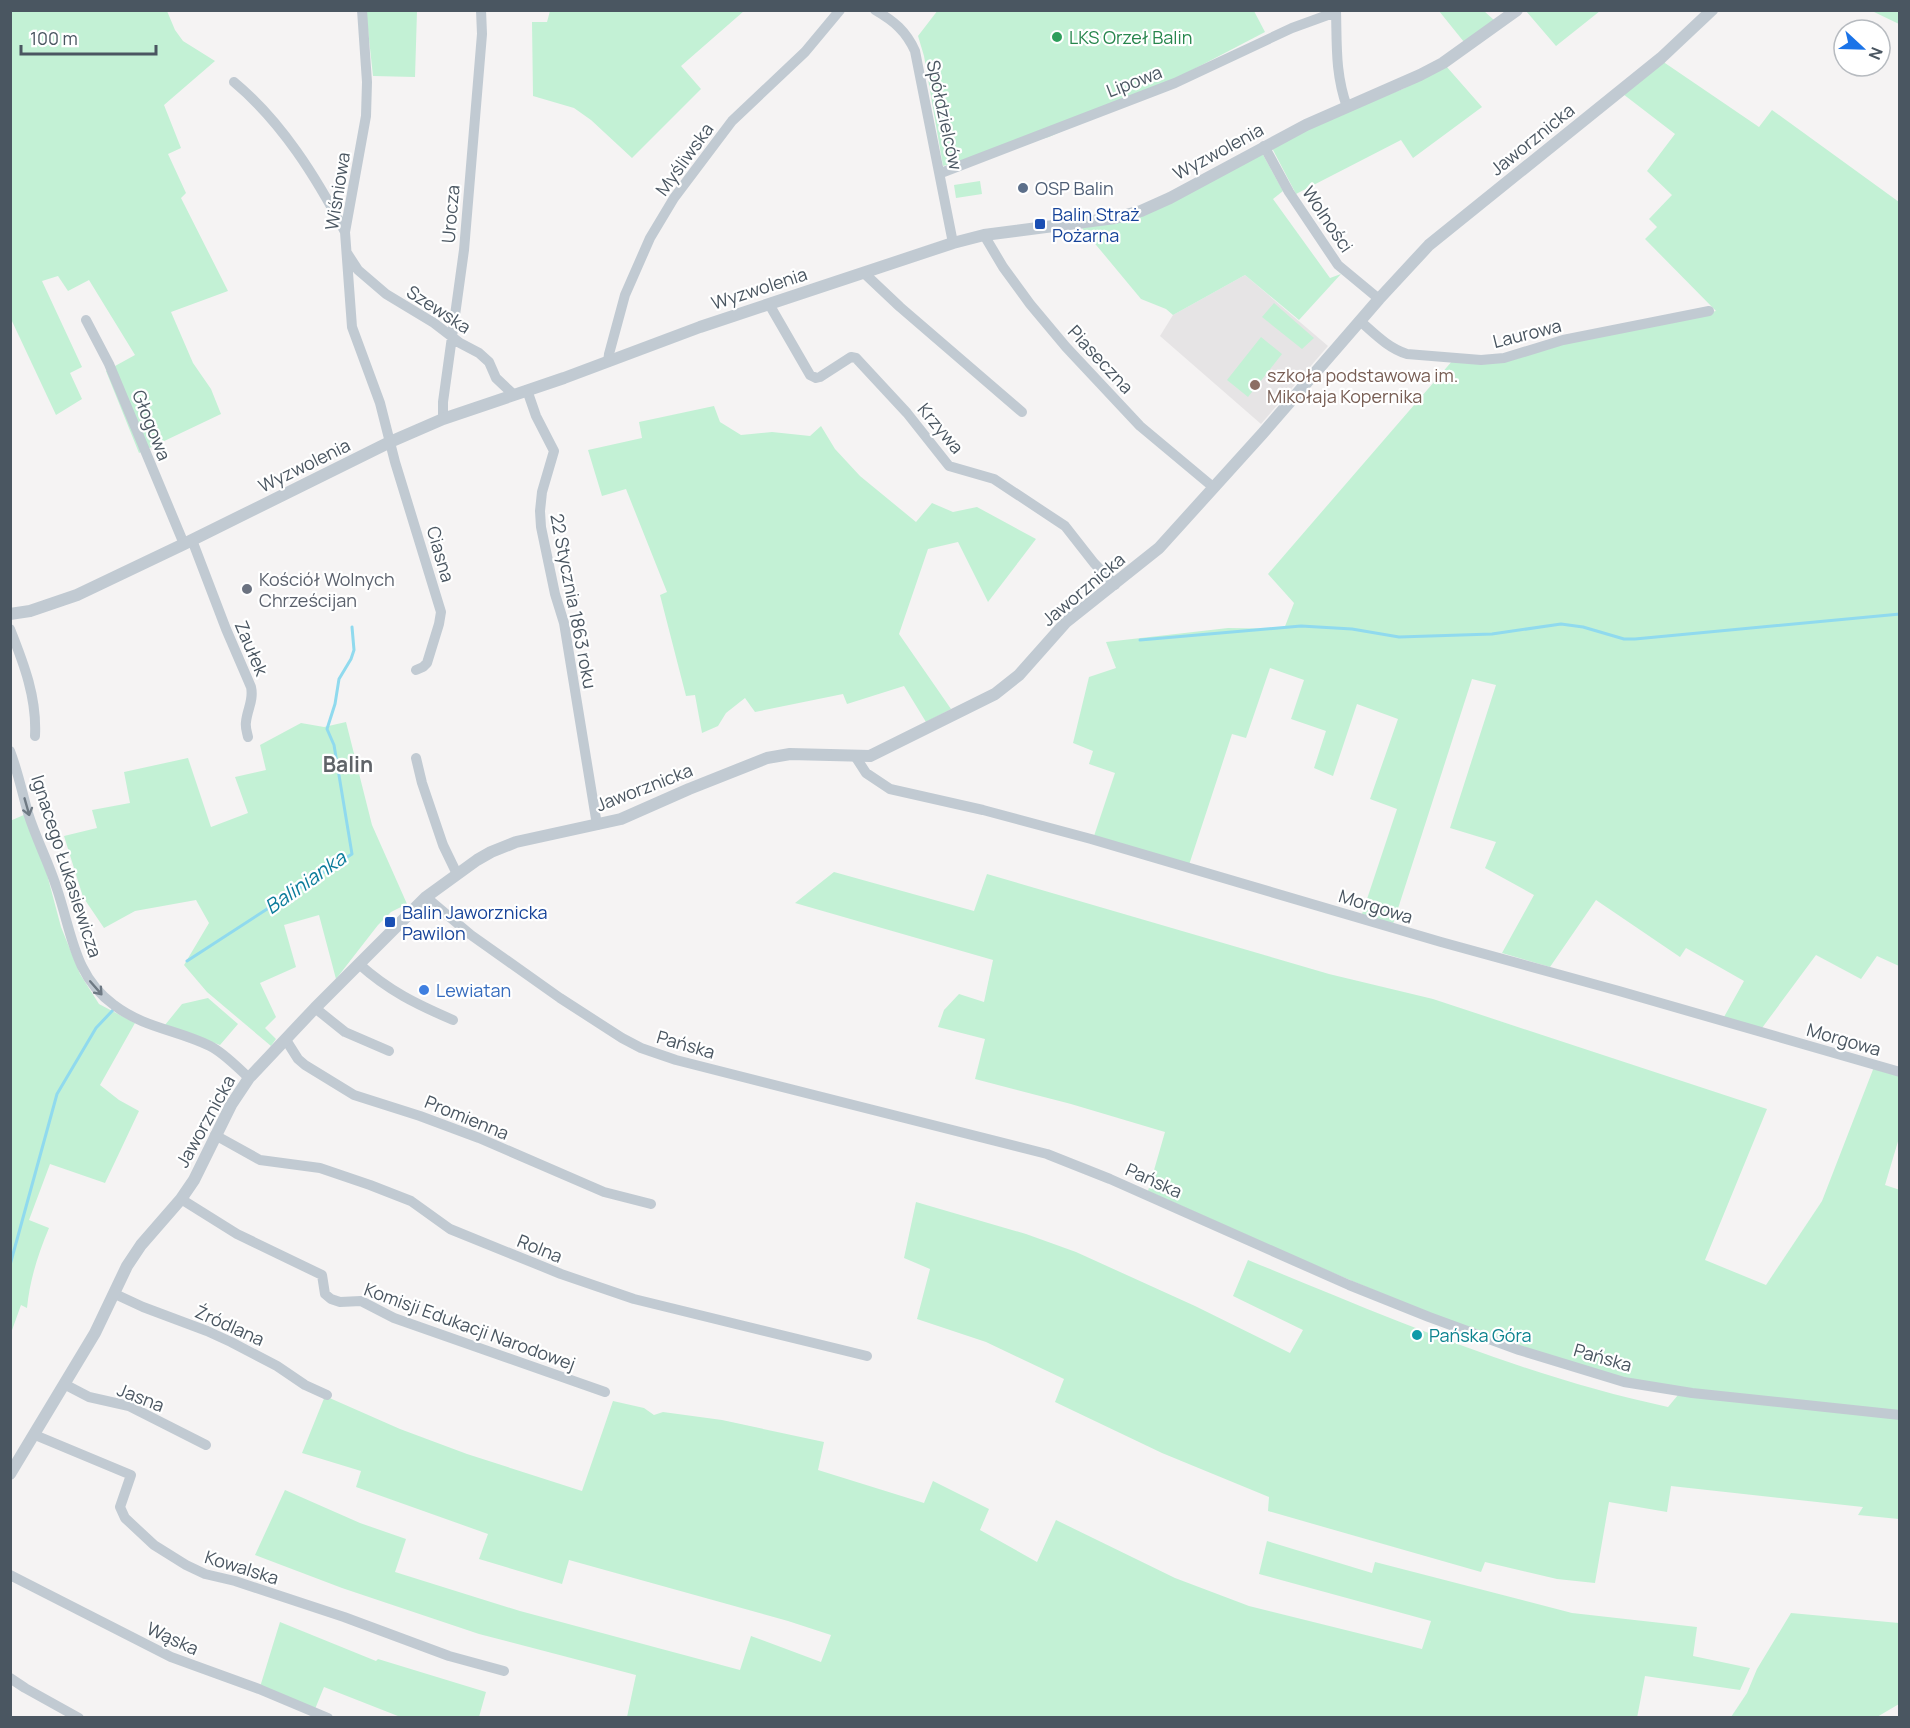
<svg xmlns="http://www.w3.org/2000/svg" width="1910" height="1728" font-family="Manrope,sans-serif">
	<rect width="100%" height="100%" fill="#f5f3f3"/>
	<!-- education -->
	<path fill="#e6e4e5" d="M1245 275 1328 346 1261 424 1160 336 1173 315Z"/>
	<!-- green -->
	<path fill="#c3f1d5" d="M938 10 1254 11 1265 32 1154 90 1049 137 943 166 924 56 918 36Z
		M10 11H167L175 30 183 41 215 61 164 105 181 148 168 154 186 193 181 198 228 291 171 312 193 363 211 389 221 414 139 453 106 371 135 355 89 280 68 291 58 276 42 281 82 367 70 373 82 399 56 415 11 319Z
		M366 11H417L415 77 373 76Z
		M550 11V10L744 11 681 66 701 89 632 158 591 120 574 108 533 96 532 22H547Z
		M1439 11H1484L1494 20 1464 42Z
		M1526 11H1600L1556 46Z
		M1872 11H1899V24Z
		M1662 61 1759 127 1772 110 1899 202V966L1877 956 1861 979 1816 955 1762 1028 1724 1017 1744 981 1686 948 1680 957 1596 900 1550 967 1502 953 1534 895 1485 868 1496 842 1450 828 1496 685 1472 679 1393 924 1362 914 1397 809 1370 799 1398 719 1357 704 1333 776 1314 768 1326 731 1291 719 1304 680 1270 668 1246 738 1232 734 1189 865 1094 836 1115 773 1089 764 1093 751 1073 743 1089 677 1116 668 1106 642 1228 628 1284 629 1294 603 1268 574 1453 360 1480 362 1716 311 1645 239 1657 227 1649 219 1672 195 1647 171 1675 134 1623 94Z
		M1446 66 1482 107 1413 158 1401 140 1296 194 1272 148 1343 111 1403 89Z
		M1262 153 1283 191 1273 199 1330 278 1341 274 1299 320 1245 275 1173 315 1166 309 1141 299 1082 228 1114 222Z
		M980 181 982 194 956 198 954 185Z
		M1274 303 1314 338 1302 349 1262 317Z
		M1261 337 1282 354 1248 397 1227 380Z
		M714 406 720 422 741 435 772 432 810 436 821 426 835 449 860 476 916 522 932 503 953 512 977 507 1036 539 988 602 958 542 928 549 899 634 951 709 926 722 904 686 847 704 843 694 755 712 745 698 726 713 718 726 702 733 695 695 686 696 660 595 667 592 626 489 602 496 588 450 642 438 639 422Z
		M346 722 372 825 407 904 391 912 378 925 336 979 319 915 284 925 296 967 260 983 276 1017 265 1028 276 1039 271 1046 207 992 184 965 209 923 196 900 135 911 104 928 83 897 64 836 97 828 92 810 130 803 124 772 188 758 211 827 248 813 235 777 266 770 260 745 301 723 324 727Z
		M26 814 44 863 61 927 80 974 99 1004 135 1023 100 1085 119 1100 139 1111 105 1183 50 1164 29 1220 49 1228C38 1254 30 1279 27 1308L21 1305 11 1333 10 821Z
		M834 872 974 911 987 874 1329 974 1433 999 1767 1109 1705 1260 1766 1285 1822 1201 1874 1067 1899 1075V1138L1885 1185 1900 1190 1899 1519 1858 1515 1863 1507 1671 1486 1667 1512 1609 1502 1595 1583 1557 1579 1485 1562 1481 1572 1268 1511 1269 1497 1162 1453 1055 1402 1064 1379 986 1342 917 1319 930 1269 904 1258 916 1202 1026 1234 1076 1252 1195 1306 1290 1353 1303 1330 1233 1296 1248 1260C1385 1316 1522 1376 1668 1407L1678 1395C1626 1378 1573 1364 1522 1347 1394 1303 1272 1246 1148 1191L1165 1132 1071 1104 975 1079 985 1039 938 1027 944 1010 959 994 984 1002 993 960 795 903Z
		M208 998 238 1024 220 1045 165 1025 182 1004Z
		M325 1396 400 1429 467 1454 582 1491 613 1401 644 1408 654 1415 663 1412 722 1420 824 1442 818 1470 924 1503 933 1481 989 1509 980 1530 1037 1562 1056 1520 1175 1578 1249 1606 1422 1649 1431 1621 1259 1574 1267 1541 1372 1573 1375 1562 1572 1613 1697 1627 1693 1656 1750 1668 1740 1690 1645 1676 1637 1718 627 1717 636 1675 479 1634 342 1588 255 1555 285 1490 360 1523 406 1539 395 1572 520 1611 740 1670 751 1636 821 1662 831 1635 788 1621 569 1560 562 1584 479 1559 488 1534 356 1487 361 1471 302 1453Z
		M1791 1613 1899 1623V1704L1877 1717H1731L1747 1693 1757 1669Z
		M280 1622 376 1661 378 1659 486 1692 479 1717 403 1718 324 1687 315 1709 260 1687Z"/>
	<g fill="none" stroke-linecap="round" stroke-linejoin="round">
		<!-- stream -->
		<path stroke="#90daee" stroke-width="3" d="M1140 640 1301 626 1352 629 1399 637 1492 634 1561 624 1583 627 1624 639H1635L1900 614
			M187 961 352 854 334 745 327 729 335 704 339 679 351 659 354 650 352 627
			M10 1265 57 1094 96 1028 113 1010"/>
		<!-- minor -->
		<path stroke="#c1cad2" stroke-width="10" d="M362 10 367 82 366 116 345 232 352 327 380 403 395 462 441 612 439 624 427 663 423 667 416 670
			M875 10C894 21 906 31 915 51L953 243
			M1336 10C1337 45 1335 73 1347 107
			M234 82C282 122 316 177 345 232
			M1264 146 1289 192 1338 265 1379 299
			M941 173 1175 83 1292 28 1336 12
			M984 235 1003 267 1030 304 1066 347 1140 426 1213 487
			M347 253 358 270 386 294 434 323 460 343 479 353 489 362 496 378 513 394
			M864 273 900 307 1022 412
			M769 304 810 375 816 378 820 377 851 357 856 358 907 413 949 466 994 479 1065 526 1094 563 1115 585
			M86 320 109 364 184 544
			M1360 321C1375 334 1388 348 1407 354L1481 360 1504 358 1563 340 1709 311
			M608 362 609 354 625 295 650 238 674 198 732 121 805 52 840 10
			M527 390 536 416 554 451 542 492 540 511 541 527 555 594 564 623 597 825
			M443 419V402L464 250 482 34 481 10
			M192 540 226 629 251 687C254 700 247 710 246 722 245 727 247 732 248 737
			M10 629C24 664 37 698 35 736
			M10 751C18 772 22 792 28 813 36 839 49 863 57 889 72 933 74 976 114 1005 144 1028 178 1030 210 1046 224 1053 237 1067 249 1078
			M855 756 866 773 890 789 983 810 1091 839 1441 942 1619 991 1900 1072
			M416 758 422 783 443 845 457 874
			M426 897 471 935 560 998 622 1038 641 1048 676 1060 1047 1154 1110 1179 1349 1285 1429 1317 1519 1350 1624 1382 1692 1393 1900 1415
			M359 964C389 991 416 1004 453 1020
			M315 1008 345 1032 389 1051
			M286 1040 298 1059 305 1065 354 1095 420 1116 479 1138 604 1192 651 1204
			M215 1135 260 1160 320 1168 370 1185 411 1201 450 1229 561 1274 634 1299 867 1356
			M181 1199 237 1234 322 1275 325 1294 331 1299 340 1302 361 1301 394 1318 605 1392
			M115 1294 143 1307 207 1331 231 1342 277 1366 305 1385 327 1395
			M64 1384 89 1397 129 1406 206 1445
			M35 1435 131 1475 120 1507 125 1518 154 1545 186 1565 205 1574 235 1581 344 1617 449 1656 504 1671
			M10 1575 171 1657 259 1689 328 1718
			M10 1678 25 1688 79 1718"/>
		<!-- tertiary -->
		<path stroke="#c1cad2" stroke-width="12" d="M10 614 30 611 77 595 184 544 390 442 443 419 564 378 700 327 953 243 984 235 1115 218 1141 211 1170 198 1306 125 1420 75 1443 63 1517 10
			M10 1474 95 1333 127 1266 141 1245 181 1199 194 1180 231 1105 249 1078 315 1008 426 897 477 860 491 852 516 842 621 819 689 789 767 758 790 754 870 756 995 694 1019 675 1066 622 1159 548 1263 433 1379 299 1429 245 1661 58 1712 10"/>
	</g>
	<!-- one-way arrows -->
	<defs><path id="oneway-shaft" d="M-6 0H5M1.5-3L5.5 0L1.5 3" fill="none" stroke-width="1.6" stroke-linecap="round" stroke-linejoin="round" transform="scale(1.5)"/></defs>
	<g stroke="#6e7983">
		<use href="#oneway-shaft" transform="translate(27 807) rotate(74)"/>
		<use href="#oneway-shaft" transform="translate(96 988) rotate(49)"/>
	</g>
	<!-- markers -->
	<circle fill="#2e9e5b" stroke="#fff" stroke-width="2" cx="1057" cy="37" r="6"/>
	<circle fill="#5c6f8a" stroke="#fff" stroke-width="2" cx="1023" cy="188" r="6"/>
	<g fill="#1a4fb4" stroke="#fff" stroke-width="2">
		<rect x="1034" y="218" width="12" height="12" rx="3"/>
		<rect x="384" y="916" width="12" height="12" rx="3"/>
	</g>
	<circle fill="#8d6e63" stroke="#fff" stroke-width="2" cx="1255" cy="385" r="6"/>
	<circle fill="#6b7280" stroke="#fff" stroke-width="2" cx="247" cy="589" r="6"/>
	<circle fill="#3f7fe0" stroke="#fff" stroke-width="2" cx="424" cy="990" r="6"/>
	<circle fill="#0f9aa8" stroke="#fff" stroke-width="2" cx="1417" cy="1335" r="6"/>
	<g text-anchor="middle" dominant-baseline="central" stroke-width="4.5" stroke-linejoin="round" paint-order="stroke">
		<!-- leisure labels -->
		<g font-size="18" fill="#27864d" stroke="#fff" text-anchor="start">
			<text x="1069" y="37">LKS Orzeł Balin</text>
		</g>
		<!-- street labels -->
		<g font-size="18" fill="#4a5661" stroke="#fff">
			<text transform="translate(1134 81) rotate(-21)">Lipowa</text>
			<text transform="translate(945 115) rotate(78)">Spółdzielców</text>
			<text transform="translate(1532 139) rotate(-39)">Jaworznicka</text>
			<text transform="translate(1218 151) rotate(-28)">Wyzwolenia</text>
			<text transform="translate(684 159) rotate(-54)">Myśliwska</text>
			<text transform="translate(337 191) rotate(-81)">Wiśniowa</text>
			<text transform="translate(450 214) rotate(-85)">Urocza</text>
			<text transform="translate(1328 219) rotate(56)">Wolności</text>
			<text transform="translate(759 288) rotate(-18)">Wyzwolenia</text>
			<text transform="translate(439 309) rotate(33)">Szewska</text>
			<text transform="translate(1527 333) rotate(-14)">Laurowa</text>
			<text transform="translate(1101 359) rotate(47)">Piaseczna</text>
			<text transform="translate(152 425) rotate(68)">Głogowa</text>
			<text transform="translate(941 428) rotate(50)">Krzywa</text>
			<text transform="translate(304 465) rotate(-26)">Wyzwolenia</text>
			<text transform="translate(441 554) rotate(74)">Ciasna</text>
			<text transform="translate(1083 589) rotate(-40)">Jaworznicka</text>
			<text transform="translate(574 601) rotate(79)">22 Stycznia 1863 roku</text>
			<text transform="translate(252 648) rotate(67)">Zaułek</text>
			<text transform="translate(644 787) rotate(-21)">Jaworznicka</text>
			<text transform="translate(67 866) rotate(72)">Ignacego Łukasiewicza</text>
			<text transform="translate(1376 906) rotate(17)">Morgowa</text>
			<text transform="translate(1844 1039) rotate(16)">Morgowa</text>
			<text transform="translate(686 1044) rotate(16)">Pańska</text>
			<text transform="translate(467 1117) rotate(22)">Promienna</text>
			<text transform="translate(205 1121) rotate(-61)">Jaworznicka</text>
			<text transform="translate(1154 1180) rotate(24)">Pańska</text>
			<text transform="translate(540 1248) rotate(22)">Rolna</text>
			<text transform="translate(230 1325) rotate(24)">Źródlana</text>
			<text transform="translate(470 1326) rotate(20)">Komisji Edukacji Narodowej</text>
			<text transform="translate(1603 1357) rotate(16)">Pańska</text>
			<text transform="translate(141 1397) rotate(21)">Jasna</text>
			<text transform="translate(242 1567) rotate(17)">Kowalska</text>
			<text transform="translate(173 1638) rotate(24)">Wąska</text>
		</g>
		<!-- service labels -->
		<g font-size="18" fill="#4e5e75" stroke="#fff" text-anchor="start">
			<text x="1035" y="188">OSP Balin</text>
		</g>
		<!-- transit labels -->
		<g font-size="18" fill="#164399" stroke="#fff" text-anchor="start">
			<text x="1052" y="214">Balin Straż<tspan x="1052" dy="21">Pożarna</tspan></text>
			<text x="402" y="912">Balin Jaworznicka<tspan x="402" dy="21">Pawilon</tspan></text>
		</g>
		<!-- education labels -->
		<g font-size="18" fill="#785e54" stroke="#fff" text-anchor="start">
			<text x="1267" y="375">szkoła podstawowa im.<tspan x="1267" dy="21">Mikołaja Kopernika</tspan></text>
		</g>
		<!-- worship labels -->
		<g font-size="18" fill="#5b616d" stroke="#fff" text-anchor="start">
			<text x="259" y="579">Kościół Wolnych<tspan x="259" dy="21">Chrześcijan</tspan></text>
		</g>
		<!-- shop labels -->
		<g font-size="18" fill="#366cbe" stroke="#fff" text-anchor="start">
			<text x="436" y="990">Lewiatan</text>
		</g>
		<!-- culture labels -->
		<g font-size="18" fill="#0d838f" stroke="#fff" text-anchor="start">
			<text x="1429" y="1335">Pańska Góra</text>
		</g>
		<!-- water labels -->
		<g font-size="20" font-style="italic" fill="#0c7c9b" stroke="#fff">
			<text transform="translate(305 882) rotate(-35)">Balinianka</text>
		</g>
		<!-- quarter labels -->
		<g font-size="21" font-weight="bold" fill="#5f6368" stroke="#fff">
			<text x="348" y="764">Balin</text>
		</g>
	</g>
	<!-- border -->
	<rect width="1910" height="1728" fill="none" stroke="#4a5661" stroke-width="24"/>
	<!-- north arrow -->
	<g transform="translate(1862 48) rotate(112)"><circle r="28" fill="#ffffff" stroke="#b7bbc0" stroke-width="1.5"/>
	<path d="M0-4.5L10 22L0 15L-10 22Z" fill="#1a73e8"/>
	<text y="-9" font-size="16" font-weight="bold" text-anchor="middle" fill="#4a5661">N</text>
	</g>
	<!-- scale -->
	<path d="M21 45v9h135v-9" fill="none" stroke="#4a5661" stroke-width="3"/>
	<text x="30" y="45" font-size="18" fill="#4a5661" stroke="#ffffff" stroke-width="4.5" paint-order="stroke">100 m</text>
</svg>
